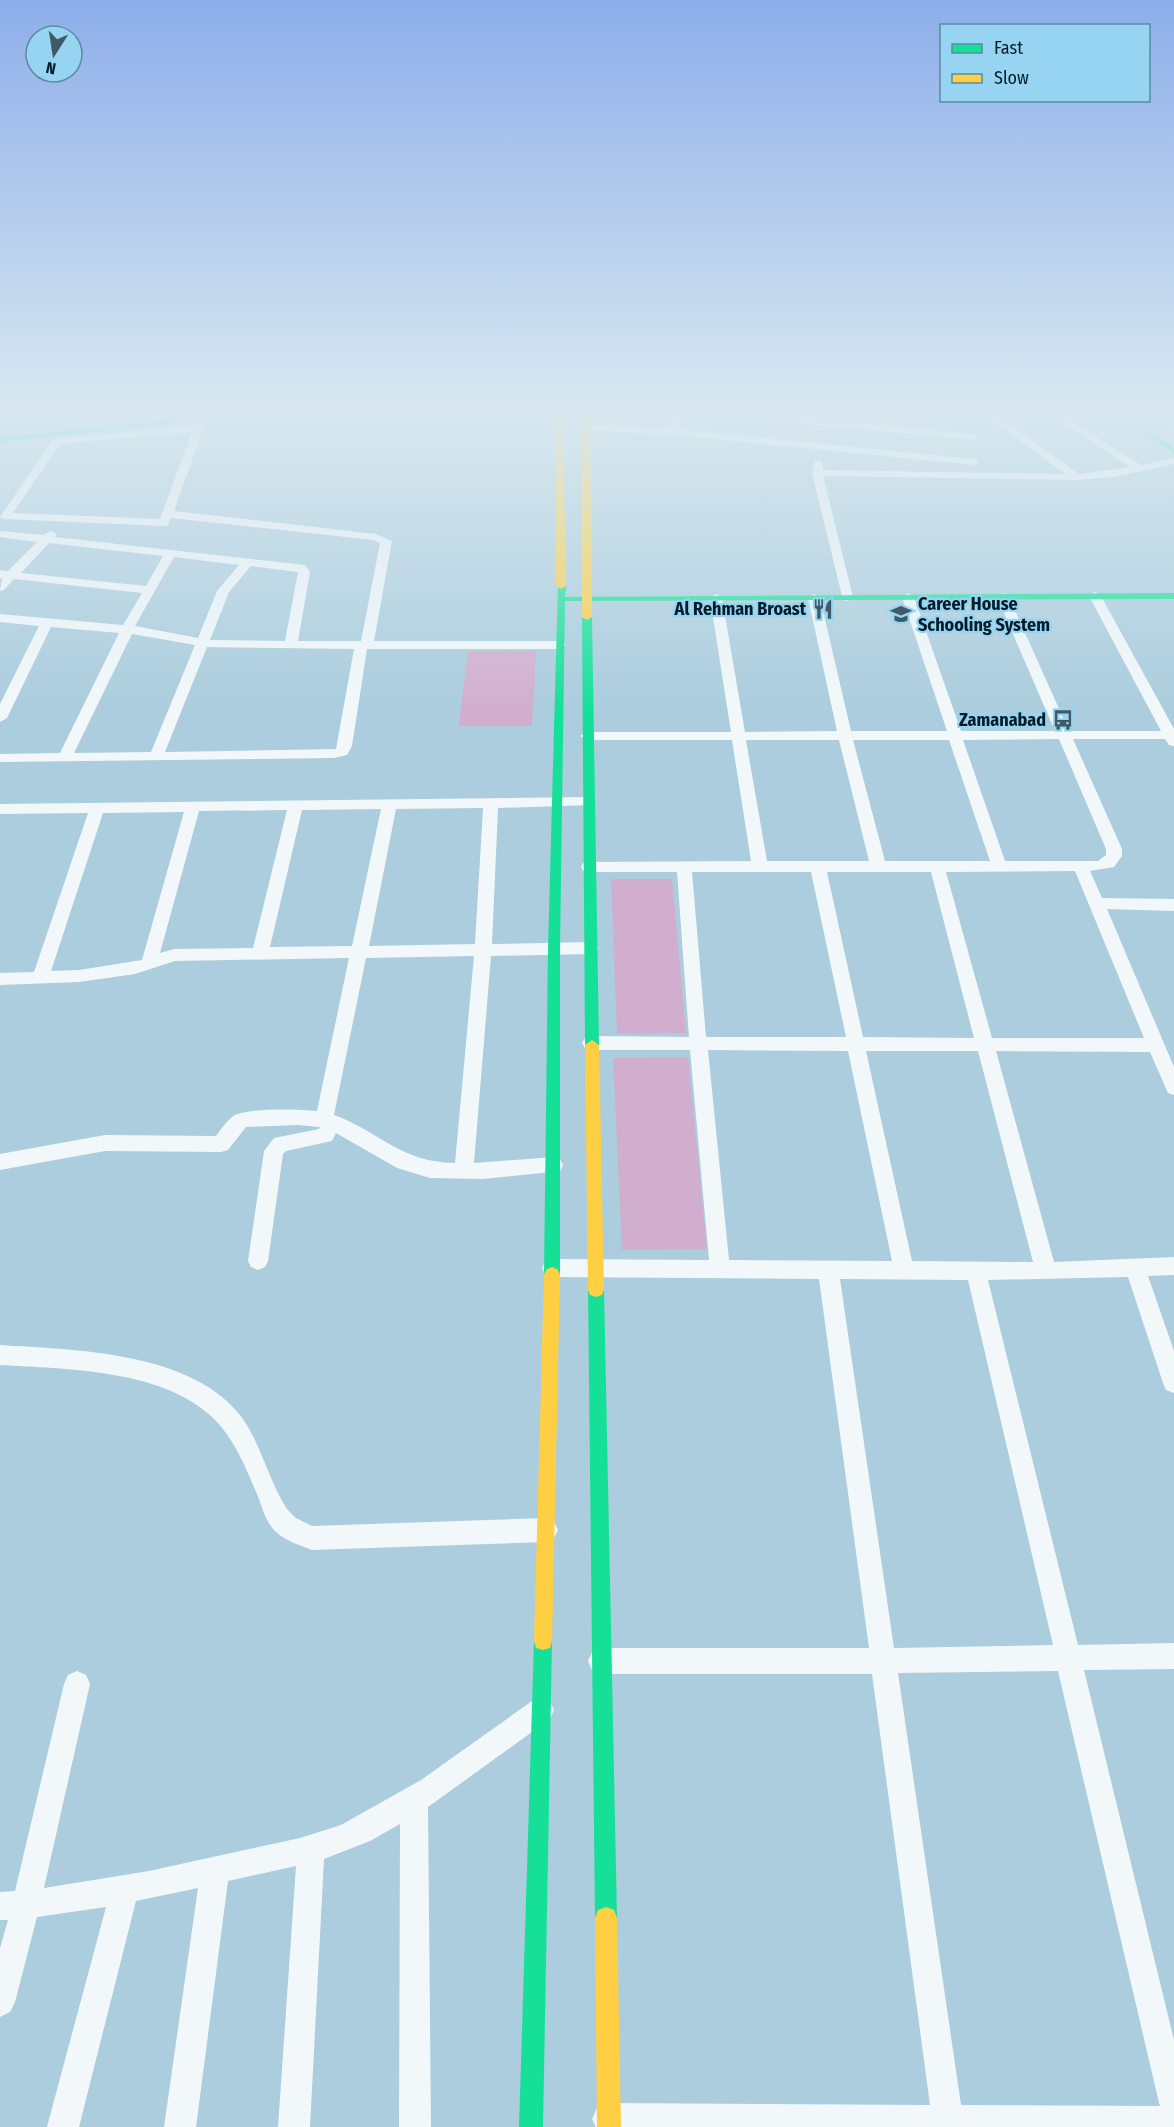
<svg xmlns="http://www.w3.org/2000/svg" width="1174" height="2127" font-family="'Fira Sans Condensed',sans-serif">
	<rect width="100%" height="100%" fill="#abcddd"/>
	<!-- green -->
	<path fill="#d2aece" d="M468 651H536L532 726H459Z
		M611 879H672L686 1033 617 1034Z
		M688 1057 707 1249 622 1250 613 1058Z"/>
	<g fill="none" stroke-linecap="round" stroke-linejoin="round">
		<!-- street -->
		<path fill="#f2f8fa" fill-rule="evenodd" d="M672 411H682L678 429 974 459 979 462 974 465 672 435 586 430 581 427 586 424 668 429Z
			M697 411H728L974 434 979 437 974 440 702 414Z
			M900 411H934L975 414 980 417 975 420 905 414Z
			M980 411H991L1079 474 1130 467 1045 411H1056L1141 465 1174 458V464L1114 477 1077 480 823 476 853 597 847 601 843 600 812 473 814 461H822L823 470 1065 474Z
			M202 415 207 418 174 511 376 534 392 541 374 641H560L566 645 560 649H367L352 746 347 755 334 758 0 762V754L60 753 119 633 51 627 7 718 0 722V704L39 626 0 622V614L123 625 142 593 14 579 4 590 0 591 2 578H0V570L8 571 37 542 0 537V531L43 535 51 531 57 534 55 537 305 565 310 572 298 641H361L380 543 374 540 171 518 168 525 164 526 5 519 0 517 53 439 194 425 198 416ZM192 432 160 519 13 513 60 444ZM49 543 163 556 146 586 21 573ZM174 557 239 565 217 591 198 638 135 626ZM251 566 298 572 285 641 210 640 229 592ZM132 634 195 645 151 752 74 753ZM207 647 354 649 336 749 165 752Z
			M1095 592 1101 596 1174 729V746L1169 745 1165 739H1073L1122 849V856L1114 867 1090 871 1102 898 1174 899V911L1107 909 1174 1067V1095L1168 1093 1150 1052 996 1051 1054 1262 1174 1257V1275L1148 1276 1174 1351V1393L1166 1390 1163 1383 1128 1277 988 1280 1078 1645 1174 1643V1669L1084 1670 1174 2040V2127H596L592 2119 597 2108 608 2103 930 2105 872 1674H601L592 1670 588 1661 592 1652 601 1648H869L819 1279 552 1277 545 1274 542 1268 545 1262 552 1259 709 1260 690 1050H591L585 1048 582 1043 585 1038 591 1036 689 1037 677 872H589L583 871 581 867 583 863 589 862 751 861 732 740H587L580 736 587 732H731L710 598 716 594 722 598 745 732 837 731 808 598 814 594 820 598 851 731H947L902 597 908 593 914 597 961 731H1055L997 597 1003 593 1009 597 1069 731H1161L1089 596ZM1059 739 1106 849V855L1098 861H1005L963 740ZM746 740H839L869 861H767ZM853 740H949L990 861H885ZM1075 871 1144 1038H992L946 872ZM692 872H811L846 1037H706ZM827 872H931L974 1038 863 1037ZM708 1050 848 1051 892 1261 729 1260ZM866 1051H978L1033 1262 912 1261ZM840 1279 968 1280 1053 1645 894 1648ZM1058 1671 1159 2103 1160 2106 961 2105 898 1673Z
			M588 797 593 799 595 802 593 805 498 808 492 944 590 942 596 944 598 948 596 952 590 954 491 956 474 1163 553 1157 560 1159 563 1165 560 1171 483 1179 430 1178 397 1168 336 1133 332 1141 286 1151 283 1154 268 1261 265 1267 258 1270 251 1267 248 1261 264 1151 274 1138 319 1129 320 1127 298 1125 246 1127 228 1150 221 1152 105 1151 0 1170V1154L105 1135 216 1136C222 1128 227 1120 235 1115 250 1108 299 1109 317 1111L349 958 175 961 135 974 79 982 0 985V973L34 972 88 813 0 814V804ZM483 808 475 944 369 946 396 809ZM381 809 352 946 270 947 302 810ZM287 810 253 948 174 949 160 953 199 811ZM184 812 142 960 79 970 51 971 103 813ZM474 956 455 1163C399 1162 381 1132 334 1115L366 958Z
			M0 1345C75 1350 194 1351 243 1419 262 1447 269 1481 287 1509L296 1518 312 1526 546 1518 554 1522 558 1530 554 1538 546 1542 312 1550C300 1545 285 1541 275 1531 266 1522 263 1510 259 1499 247 1470 234 1437 211 1416 160 1369 65 1369 0 1365Z
			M77 1671 86 1675 90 1684 44 1888 149 1871 300 1838 341 1825 421 1780 532 1701 541 1697 550 1701 554 1710 550 1719 428 1807 431 2127H399L400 1824 370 1841 324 1859 310 2127H278L296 1866 228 1881 196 2127H164L198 1888 136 1901 79 2127H47L106 1907 37 1917 15 2002 10 2012 0 2017V1948L8 1920H0V1892L15 1891 64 1684 68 1675Z"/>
		<!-- fast -->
		<path fill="#16e098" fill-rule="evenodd" d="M14 411 92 414 96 416 92 418 17 413Z
			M234 411H249L202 420 0 442V438Z
			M1108 411H1116L1174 448V453Z
			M558 584 566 586 565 597 1174 593V599L565 601 560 948V1274L557 1279 552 1281 547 1279 544 1274 548 948Z
			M587 614 592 617 599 1045 592 1050 585 1045 582 617Z
			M596 1283 602 1285 604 1290 617 1918 614 1926 606 1929 598 1926 595 1918 588 1290 590 1285Z
			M543 1632 550 1634 552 1641 543 2127H519L534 1641 536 1634Z"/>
		<!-- slow -->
		<path fill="#ffcf43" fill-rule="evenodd" d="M555 411H563L566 586 561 589 556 586Z
			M582 411H590L592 617 587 620 582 617Z
			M592 1040 599 1045 604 1290 602 1295 596 1297 590 1295 588 1290 585 1045Z
			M552 1267 557 1269 560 1274 552 1641 550 1648 543 1650 536 1648 534 1641 544 1274 547 1269Z
			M606 1907 614 1910 617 1918 621 2127H597L595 1918 598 1910Z"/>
	</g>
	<!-- sky -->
	<linearGradient id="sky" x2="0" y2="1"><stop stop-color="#8daeea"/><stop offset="0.58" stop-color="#d9e8f0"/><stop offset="1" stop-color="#d9e8f0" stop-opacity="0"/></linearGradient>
	<rect width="1174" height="708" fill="url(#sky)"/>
	<!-- icons -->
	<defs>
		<g id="restaurant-bare" transform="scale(1.62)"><path d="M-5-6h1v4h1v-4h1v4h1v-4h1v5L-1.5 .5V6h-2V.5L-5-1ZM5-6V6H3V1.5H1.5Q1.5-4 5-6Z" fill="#3e5a67" stroke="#96d4f2" stroke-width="2.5" paint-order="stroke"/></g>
		<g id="school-bare" transform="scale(1.62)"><path d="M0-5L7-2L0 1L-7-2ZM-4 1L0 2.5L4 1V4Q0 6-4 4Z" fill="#3e5a67" stroke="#96d4f2" stroke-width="2.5" paint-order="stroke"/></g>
		<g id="bus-bare" transform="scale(1.62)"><path d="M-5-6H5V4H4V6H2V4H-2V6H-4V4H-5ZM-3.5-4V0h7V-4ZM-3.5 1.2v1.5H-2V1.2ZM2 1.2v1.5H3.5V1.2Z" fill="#3e5a67" stroke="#96d4f2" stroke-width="2.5" paint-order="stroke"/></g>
	</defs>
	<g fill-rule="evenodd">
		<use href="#restaurant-bare" x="823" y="609"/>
		<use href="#school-bare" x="901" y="614"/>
		<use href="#bus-bare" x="1063" y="720"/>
	</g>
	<g text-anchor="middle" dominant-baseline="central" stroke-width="4.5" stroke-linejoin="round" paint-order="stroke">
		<!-- far-poi labels -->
		<g font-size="18" font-weight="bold" fill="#031c27" stroke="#96d4f2" text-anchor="end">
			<text x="918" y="604" text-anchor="start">Career House<tspan x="918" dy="21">Schooling System</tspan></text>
			<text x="806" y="609">Al Rehman Broast</text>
			<text x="1046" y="720">Zamanabad</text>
		</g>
	</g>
	<!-- legend -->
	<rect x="940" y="24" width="210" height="78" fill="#96d4f2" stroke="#5b8aa1" stroke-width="1.5"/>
	<rect x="952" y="44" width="30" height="9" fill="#16e098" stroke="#5b8aa1" stroke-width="1.5"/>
	<text x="994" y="54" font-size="18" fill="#031c27">Fast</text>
	<rect x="952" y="74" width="30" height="9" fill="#ffcf43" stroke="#5b8aa1" stroke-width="1.5"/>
	<text x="994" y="84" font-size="18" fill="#031c27">Slow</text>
	<!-- north arrow -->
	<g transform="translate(54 54) rotate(192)"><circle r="28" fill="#96d4f2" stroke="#5b8aa1" stroke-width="1.5"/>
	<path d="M0-4.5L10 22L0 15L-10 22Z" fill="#3e5a67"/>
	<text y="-9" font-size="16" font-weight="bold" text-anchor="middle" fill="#031c27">N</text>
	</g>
</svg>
